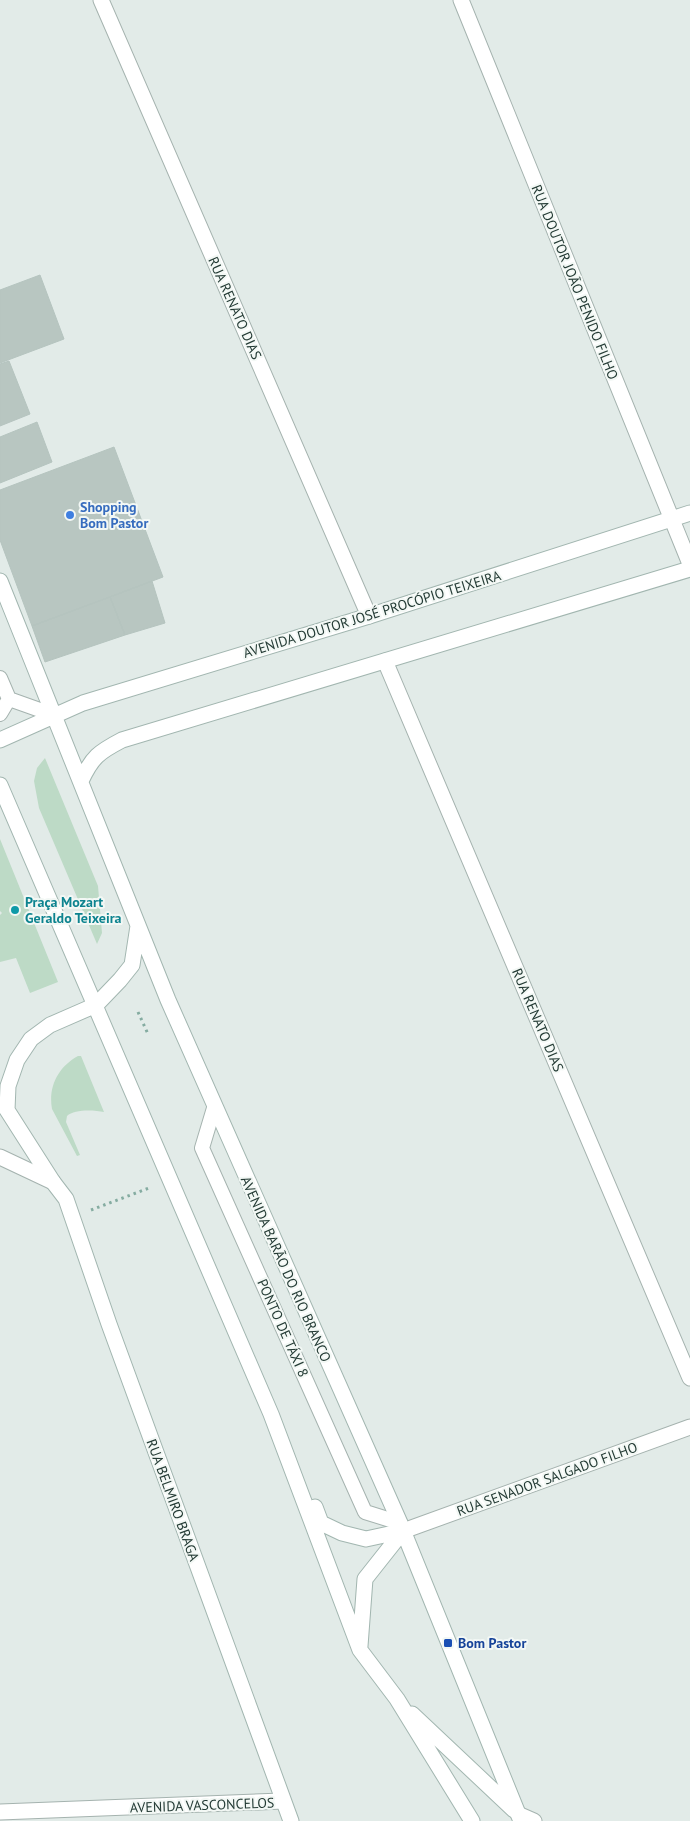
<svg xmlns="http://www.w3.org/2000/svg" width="690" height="1821" font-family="'PT Sans',sans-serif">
	<rect width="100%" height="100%" fill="#e2ebe8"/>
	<!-- green -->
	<path fill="#bddac6" d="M45 758 98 886 102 933 97 944 39 808 34 781 37 768Z
		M0 839 58 982 30 993 16 958 0 962V915L2 913 0 911Z
		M78 1056H81L104 1112C94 1110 74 1109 67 1116L66 1122 80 1155 77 1156 52 1109C48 1087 58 1067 78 1056Z"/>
	<!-- building -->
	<path fill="#b8c6c1" stroke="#b5c4bf" d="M40 275 64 339 0 363V290Z
		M9 361 30 414 0 426V364Z
		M37 422 52 462 0 483V437Z
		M114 447 163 577 32 626 0 540V490Z
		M152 581 165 623 125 635 110 597Z
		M110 597 125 635 45 662 32 626Z"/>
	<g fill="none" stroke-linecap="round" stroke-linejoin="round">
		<!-- lane casing -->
		<g stroke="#a5b3af" stroke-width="16">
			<path id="lane" d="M0 678 9 699 54 715
				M0 714 9 699
				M214 1108 202 1148 365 1512 400 1523"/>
		</g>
		<!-- street casing -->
		<g stroke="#a5b3af" stroke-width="17">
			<path id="street" d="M101 0 369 616
				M461 0 690 564
				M385 661 690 1378
				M0 1157 53 1182
				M403 1531 690 1427
				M0 1812 283 1801
				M518 1814 534 1821"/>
		</g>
		<!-- secondary casing -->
		<g stroke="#a2b6b0" stroke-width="17">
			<path id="secondary" d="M0 581 168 1000 400 1523 521 1821
				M0 740 83 703 369 616 690 513
				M81 781C92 757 99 752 122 740L690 569
				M0 785 271 1414 360 1650 397 1699 472 1821
				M138 926 132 965 120 980 96 1005 50 1025 31 1039 17 1060 8 1086 7 1110 53 1182 66 1199 109 1324 291 1821
				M315 1507 321 1523 342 1533 366 1539 403 1531
				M360 1646 365 1579 403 1531
				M412 1714 514 1810"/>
		</g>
		<!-- path -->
		<path stroke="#85aca1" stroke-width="3" stroke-dasharray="2.5 4" stroke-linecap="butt" d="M138 1012 148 1034
			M91 1210 149 1188"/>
		<!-- lane -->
		<use href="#lane" stroke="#fff" stroke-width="14"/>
		<!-- street -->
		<use href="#street" stroke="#fff" stroke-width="15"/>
		<!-- secondary -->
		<use href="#secondary" stroke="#fff" stroke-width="15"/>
	</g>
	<!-- markers -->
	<circle fill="#3f7fe0" stroke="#f3f8f5" stroke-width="2" cx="70" cy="515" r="5"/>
	<circle fill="#0f9aa8" stroke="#f3f8f5" stroke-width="2" cx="15" cy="910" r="5"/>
	<rect fill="#1a4fb4" stroke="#f3f8f5" stroke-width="2" x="443" y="1638" width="10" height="10" rx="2.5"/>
	<g text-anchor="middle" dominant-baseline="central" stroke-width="4" stroke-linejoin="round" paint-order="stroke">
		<!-- street labels -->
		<g font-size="14" fill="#243b35" stroke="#f3f8f5">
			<text transform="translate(575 282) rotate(68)">RUA DOUTOR JOÃO PENIDO FILHO</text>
			<text transform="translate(235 308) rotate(66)">RUA RENATO DIAS</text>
			<text transform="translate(372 614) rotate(-17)">AVENIDA DOUTOR JOSÉ PROCÓPIO TEIXEIRA</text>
			<text transform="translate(538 1020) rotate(67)">RUA RENATO DIAS</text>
			<text transform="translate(286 1269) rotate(66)">AVENIDA BARÃO DO RIO BRANCO</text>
			<text transform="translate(283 1328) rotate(66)">PONTO DE TÁXI 8</text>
			<text transform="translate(547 1479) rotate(-20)">RUA SENADOR SALGADO FILHO</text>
			<text transform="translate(173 1500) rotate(70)">RUA BELMIRO BRAGA</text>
			<text transform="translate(202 1805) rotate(-2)">AVENIDA VASCONCELOS</text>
		</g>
		<!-- shop labels -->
		<g font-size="14" font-weight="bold" fill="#366cbe" stroke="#f3f8f5" text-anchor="start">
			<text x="80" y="507">Shopping<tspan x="80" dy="16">Bom Pastor</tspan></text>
		</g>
		<!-- culture labels -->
		<g font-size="14" font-weight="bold" fill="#0d838f" stroke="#f3f8f5" text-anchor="start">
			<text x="25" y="902">Praça Mozart<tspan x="25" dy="16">Geraldo Teixeira</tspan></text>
		</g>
		<!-- transit labels -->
		<g font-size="14" font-weight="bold" fill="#164399" stroke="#f3f8f5" text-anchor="start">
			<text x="458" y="1643">Bom Pastor</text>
		</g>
	</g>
</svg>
